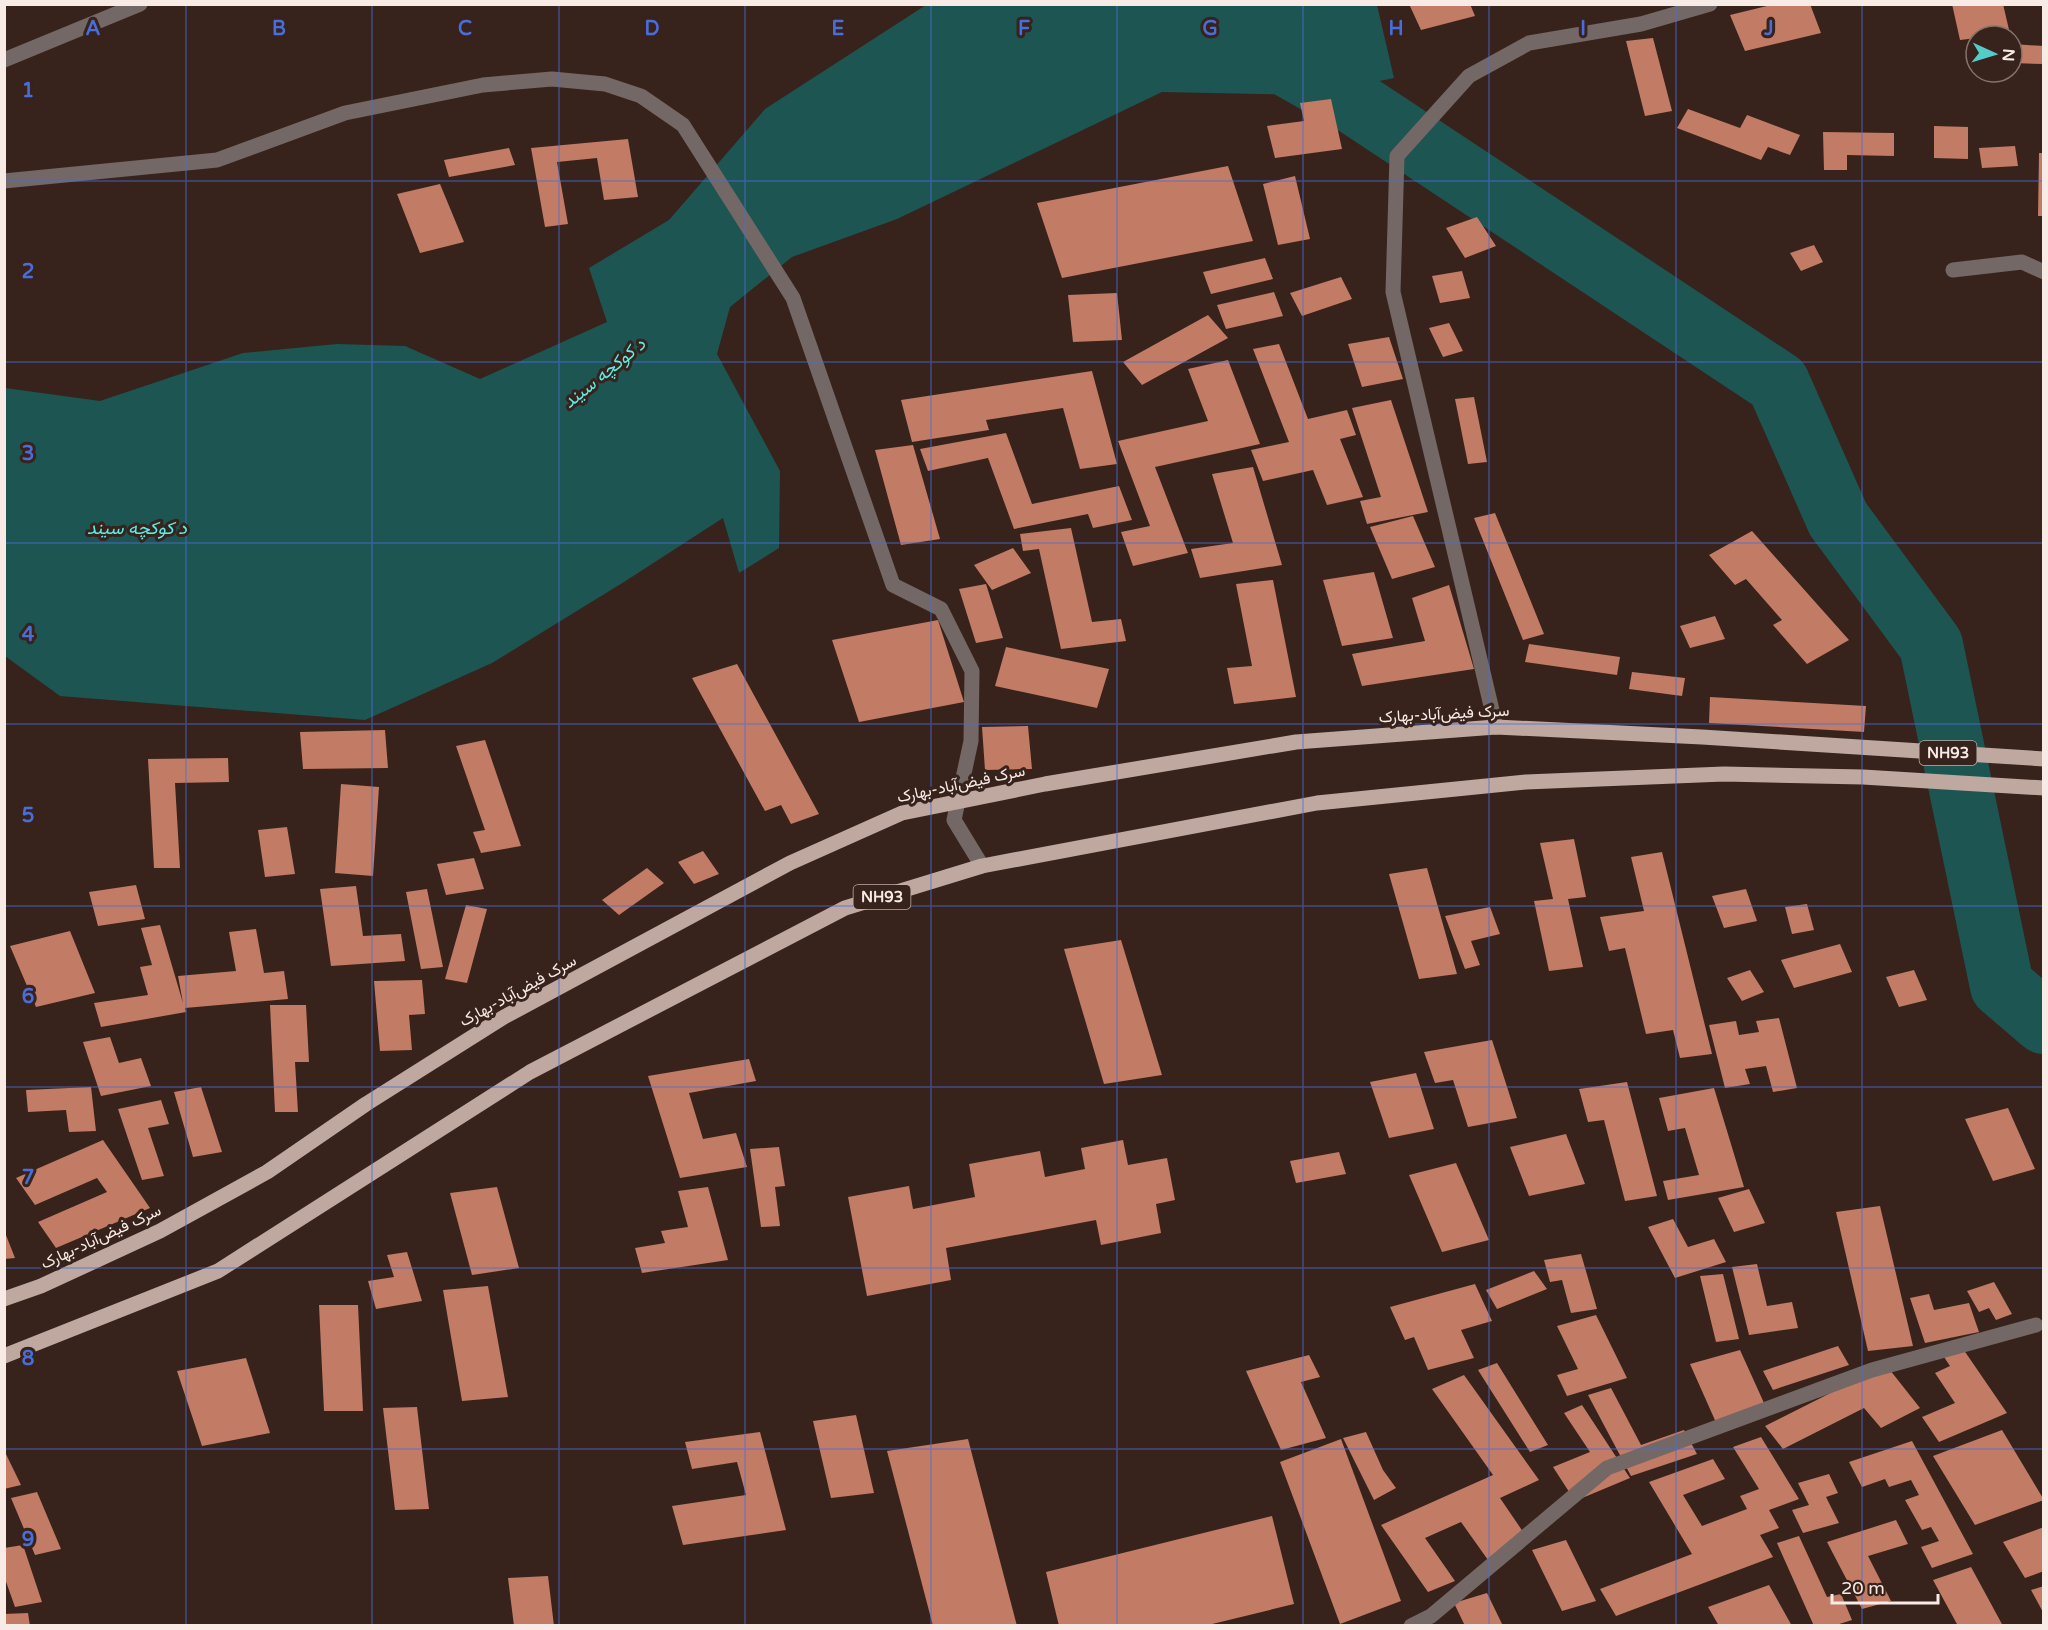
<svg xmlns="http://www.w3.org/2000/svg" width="2048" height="1630" font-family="'Varela Round',Vazirmatn,sans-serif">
	<rect width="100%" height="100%" fill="#37231c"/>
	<!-- water -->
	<path fill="#1d5552" d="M926 5H1377L1394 78 1312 95 1162 92 897 219 792 257 730 307 717 354 780 471 779 548 739 573 723 518 624 582 492 663 365 720 60 696 5 656V388L100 401 243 353 337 344 405 346 480 379 607 322 589 268 669 220 765 109Z"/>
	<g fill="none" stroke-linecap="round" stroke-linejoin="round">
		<!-- river -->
		<path stroke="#1d5552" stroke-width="64" d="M1257 4 1284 63 1355 103 1778 383 1838 519 1931 645 2002 986 2044 1022"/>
	</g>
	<!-- building -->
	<path fill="#c27b64" d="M1409 4H1470L1475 16 1421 30Z
		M1775 4H1810L1821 33 1745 51 1730 15Z
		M1952 4H2003L2010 34 1960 40Z
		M1653 38 1672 111 1645 116 1626 41Z
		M2012 44 2044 46V64L2012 63Z
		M1331 99 1342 149 1275 158 1267 126 1304 121 1300 103Z
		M1688 109 1740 128 1747 115 1800 135 1790 155 1768 147 1761 160 1677 128Z
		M1934 126 1968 127V159L1934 158Z
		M1823 132 1894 133V156L1847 155V170H1824Z
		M628 139 638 197 604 200 597 158 557 162 568 224 545 227 531 148Z
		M2015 146 2018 166 1982 168 1979 148Z
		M509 148 515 165 449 177 444 160Z
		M2039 153H2044V216H2038Z
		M1228 166 1253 241 1062 278 1037 203Z
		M1295 176 1310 239 1278 245 1263 184Z
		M440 184 464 242 420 253 397 194Z
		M1477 217 1496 246 1465 258 1446 228Z
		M1814 245 1823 262 1801 271 1790 253Z
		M1265 258 1273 279 1211 294 1203 272Z
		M1462 271 1470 298 1440 303 1432 276Z
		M1341 277 1352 299 1302 316 1290 293Z
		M1274 292 1283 316 1226 329 1217 305Z
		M1117 293 1122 340 1073 342 1068 295Z
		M1208 315 1228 338 1142 385 1123 362Z
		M1449 323 1463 351 1443 357 1429 328Z
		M1389 337 1403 379 1362 387 1348 344Z
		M1279 344 1308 419 1347 410 1356 435 1340 439 1363 497 1327 505 1313 470 1263 481 1251 450 1289 442 1253 349Z
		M1228 360 1260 444 1155 467 1188 553 1133 566 1121 532 1150 526 1118 441 1208 421 1188 369Z
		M1092 371 1117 464 1080 469 1063 408 986 420 989 430 912 442 901 400Z
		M1474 397 1487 462 1468 464 1455 399Z
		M1391 400 1428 512 1367 524 1360 501 1381 497 1352 408Z
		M1006 433 1032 504 1119 486 1132 520 1093 528 1088 514 1014 529 988 458 928 471 920 449Z
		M913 445 940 539 901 545 875 450Z
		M1253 467 1282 565 1200 578 1191 549 1233 543 1212 474Z
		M1495 513 1544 634 1523 640 1474 518Z
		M1413 516 1435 567 1392 579 1370 527Z
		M1071 528 1092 622 1121 619 1126 641 1061 649 1039 549 1023 551 1020 534Z
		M1752 531 1849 640 1807 664 1773 625 1782 620 1746 579 1735 585 1709 555Z
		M1013 548 1031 573 992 590 974 565Z
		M1374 572 1393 638 1342 646 1323 580Z
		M1273 580 1296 697 1234 704 1227 668 1252 666 1236 584Z
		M986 584 1003 638 976 643 959 589Z
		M1449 585 1474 669 1362 686 1352 654 1425 641 1412 598Z
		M1715 616 1725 639 1690 648 1680 626Z
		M938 620 964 702 859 722 832 640Z
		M1529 644 1620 657 1617 675 1525 662Z
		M1006 647 1109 669 1097 708 995 686Z
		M737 664 819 814 791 824 781 805 765 811 692 678Z
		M1632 672 1685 678 1682 696 1629 689Z
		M1710 697 1866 706 1864 732 1709 723Z
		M1028 726 1032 769 985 770 982 727Z
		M385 730 388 768 303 769 300 732Z
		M485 740 521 846 481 853 473 832 485 830 456 746Z
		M228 758 229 782 175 783 180 868H154L148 759Z
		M341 784 379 787 373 876 335 873Z
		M287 827 295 874 265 877 258 830Z
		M1574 839 1586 897 1568 899 1583 967 1549 971 1534 901 1553 899 1540 843Z
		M703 851 719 874 694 884 678 862Z
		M1662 852 1712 1054 1680 1058 1673 1030 1646 1034 1625 948 1609 951 1600 917 1644 911 1631 857Z
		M474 858 484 889 446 895 437 864Z
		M647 868 664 883 619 915 602 900Z
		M1427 868 1457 974 1419 979 1389 874Z
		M136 885 145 919 98 926 89 892Z
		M356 886 363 936 401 934 405 961 331 966 320 889Z
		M427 889 443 967 421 969 406 892Z
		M1746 889 1757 921 1724 928 1712 896Z
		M1807 904 1814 930 1792 934 1785 907Z
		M466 905 487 909 467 983 445 979Z
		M1490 907 1500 934 1471 941 1480 965 1465 969 1445 916Z
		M160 925 183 1003 178 976 236 971 229 932 256 929 264 973 284 971 288 999 185 1008 186 1012 101 1027 94 1003 148 995 140 967 152 965 141 928Z
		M70 931 95 993 36 1007 10 946Z
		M1121 940 1162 1075 1104 1084 1064 949Z
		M1840 944 1852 972 1794 988 1781 960Z
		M1750 970 1764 992 1742 1001 1727 978Z
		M1914 970 1927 1000 1899 1007 1886 977Z
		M422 980 425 1014 409 1015 412 1050 380 1051 374 981Z
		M270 1005H306L309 1062H295L298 1112H275Z
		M1779 1018 1797 1088 1773 1092 1766 1066 1745 1069 1750 1084 1725 1088 1709 1025 1736 1021 1739 1035 1759 1032 1756 1021Z
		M110 1037 119 1063 141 1058 151 1086 101 1096 83 1042Z
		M1492 1040 1517 1118 1468 1127 1453 1080 1435 1083 1424 1052Z
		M749 1059 756 1081 689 1093 703 1139 736 1133 747 1167 680 1178 648 1076Z
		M1416 1073 1434 1129 1389 1138 1370 1082Z
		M1627 1082 1657 1196 1625 1201 1604 1120 1588 1122 1579 1089Z
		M91 1087 96 1131 69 1132 66 1110 28 1112 26 1090Z
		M201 1087 222 1152 193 1157 174 1092Z
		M1714 1088 1744 1187 1668 1200 1663 1181 1699 1175 1685 1128 1668 1131 1659 1098Z
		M161 1100 169 1124 148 1128 164 1176 142 1180 118 1109Z
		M2008 1108 2035 1169 1993 1181 1965 1119Z
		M1566 1134 1585 1184 1529 1196 1510 1147Z
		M103 1140 150 1208 56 1248 38 1222 107 1192 97 1178 35 1205 16 1178Z
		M1123 1140 1128 1165 1167 1158 1175 1200 1156 1204 1161 1233 1101 1245 1096 1220 946 1248 951 1280 867 1296 848 1197 909 1186 913 1209 975 1197 969 1164 1040 1151 1045 1177 1085 1169 1081 1148Z
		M779 1147 785 1186 775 1187 780 1226 761 1227 750 1149Z
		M1339 1152 1346 1174 1296 1183 1290 1161Z
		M1456 1163 1489 1240 1442 1252 1409 1175Z
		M497 1187 519 1268 472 1275 450 1193Z
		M708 1187 728 1260 642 1273 635 1248 665 1243 661 1231 688 1227 678 1191Z
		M1749 1189 1765 1223 1734 1232 1718 1198Z
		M1880 1206 1913 1346 1868 1351 1836 1212Z
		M1673 1219 1688 1247 1714 1239 1726 1262 1675 1278 1648 1227Z
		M4 1230 15 1258 4 1259Z
		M407 1252 422 1301 376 1309 368 1281 394 1277 387 1255Z
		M1581 1254 1597 1309 1571 1313 1562 1280 1550 1282 1544 1260Z
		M1757 1264 1767 1306 1792 1302 1798 1328 1749 1335 1732 1267Z
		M1534 1271 1547 1289 1497 1309 1486 1290Z
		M1723 1274 1739 1339 1716 1342 1700 1276Z
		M1994 1282 2012 1314 1996 1320 1989 1308 1979 1312 1967 1291Z
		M1475 1284 1492 1321 1461 1330 1474 1358 1428 1370 1414 1337 1405 1340 1390 1307Z
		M488 1286 508 1397 462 1401 443 1290Z
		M1929 1294 1934 1310 1969 1303 1979 1332 1925 1343 1910 1298Z
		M319 1305H358L363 1411H324Z
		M1596 1315 1627 1378 1567 1396 1557 1375 1578 1369 1557 1326Z
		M1959 1343 2007 1413 1939 1442 1922 1417 1955 1403 1935 1373 1950 1366 1940 1351Z
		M1838 1346 1849 1365 1773 1390 1763 1371Z
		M1740 1350 1769 1414 1718 1427 1690 1364Z
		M1309 1355 1320 1377 1301 1382 1326 1438 1281 1450 1246 1371Z
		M246 1358 270 1433 202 1446 177 1371Z
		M1497 1363 1548 1445 1530 1452 1478 1370Z
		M1886 1365 1920 1408 1881 1428 1864 1408 1783 1449 1765 1426Z
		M1464 1375 1539 1480 1500 1498 1530 1542 1488 1560 1461 1522 1425 1538 1455 1581 1428 1592 1381 1525 1493 1475 1432 1389Z
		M1611 1388 1641 1445 1684 1430 1697 1454 1631 1476 1588 1395Z
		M1582 1405 1630 1478 1575 1501 1553 1467 1590 1452 1564 1413Z
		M417 1407 429 1509 395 1510 383 1408Z
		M856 1415 874 1493 831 1498 813 1421Z
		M2002 1430 2044 1500 1975 1525 1933 1456Z
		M760 1432 786 1530 683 1545 672 1506 746 1495 737 1462 692 1469 685 1442Z
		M1366 1432 1383 1470 1396 1488 1374 1500 1343 1438Z
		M1761 1437 1799 1499 1769 1510 1779 1528 1760 1535 1773 1557 1616 1616 1600 1589 1692 1554 1649 1482 1713 1459 1725 1479 1683 1495 1702 1526 1747 1509 1740 1496 1759 1489 1733 1447Z
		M968 1439 1017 1626H933L887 1451Z
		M1341 1439 1401 1601 1340 1624 1280 1462Z
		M1912 1441 1973 1554 1932 1568 1921 1547 1939 1541 1931 1527 1922 1530 1905 1500 1919 1495 1911 1480 1889 1487 1885 1479 1862 1487 1849 1462Z
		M4 1450 21 1485 4 1489Z
		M1829 1474 1838 1493 1826 1497 1839 1523 1803 1533 1792 1510 1809 1505 1798 1483Z
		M37 1492 61 1549 35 1555 11 1498Z
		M1272 1516 1294 1604 1204 1626H1059L1046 1572Z
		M1896 1520 1908 1544 1868 1556 1891 1601 1862 1609 1827 1542Z
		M2044 1527V1571L2025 1578 2003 1542Z
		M1799 1536 1827 1597 1841 1594 1852 1620 1833 1626H1814L1777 1543Z
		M1566 1540 1596 1601 1562 1611 1532 1550Z
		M23 1545 42 1602 15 1607 4 1576V1548Z
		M1971 1567 2003 1626H1958L1933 1580Z
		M548 1576 554 1626H514L508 1578Z
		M1769 1585 1792 1626H1719L1708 1607Z
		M2044 1586V1614L2031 1590Z
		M1487 1593 1503 1626H1465L1454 1603Z
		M28 1613 30 1626H4V1614Z"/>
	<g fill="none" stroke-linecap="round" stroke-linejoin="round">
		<!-- minor -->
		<path stroke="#736865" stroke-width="15" d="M4 60 140 4
			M4 181 217 160 345 113 483 85 552 79 605 84 641 96 683 125 793 298 893 585 941 609 972 671 971 741 954 820 982 866
			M1953 270 2022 262 2044 272
			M1496 727 1393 292 1397 156 1469 76 1529 43 1641 24 1710 4
			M1411 1626 1431 1616 1607 1468 1872 1370 2036 1325"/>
		<!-- major -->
		<path stroke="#bea8a0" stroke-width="15" d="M4 1299 41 1286 160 1231 267 1172 366 1104 504 1017 790 863 902 813 1045 784 1296 742 1496 727 1702 737 2044 759
			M4 1356 218 1271 530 1072 845 908 982 866 1317 803 1526 782 1724 774 1863 777 2044 788"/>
	</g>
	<!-- grid -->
	<path fill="none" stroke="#496ddb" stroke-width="1.5" stroke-opacity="0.55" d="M186 4V1626M372 4V1626M559 4V1626M745 4V1626M931 4V1626M1117 4V1626M1303 4V1626M1489 4V1626M1676 4V1626M1862 4V1626M4 181H2044M4 362H2044M4 543H2044M4 724H2044M4 906H2044M4 1087H2044M4 1268H2044M4 1449H2044"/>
	<g text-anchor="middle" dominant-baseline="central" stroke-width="6" stroke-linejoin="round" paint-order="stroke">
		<!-- shield labels -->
		<g fill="#37231c" stroke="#beaea9" stroke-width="1.5">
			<rect x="1919.5" y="741" width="57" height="24" rx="4.5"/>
			<rect x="853.5" y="885" width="57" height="24" rx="4.5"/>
		</g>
		<g font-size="15" font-weight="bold" fill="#f8eae5">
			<text x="1948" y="753">NH93</text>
			<text x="882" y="897">NH93</text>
		</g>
		<!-- street labels -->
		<g font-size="16" fill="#f8eae5" stroke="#37231c">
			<text transform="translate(1444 714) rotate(-3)">سرک فیض‌آباد-بهارک</text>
			<text transform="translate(961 784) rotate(-12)">سرک فیض‌آباد-بهارک</text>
			<text transform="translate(518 991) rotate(-29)">سرک فیض‌آباد-بهارک</text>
			<text transform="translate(101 1237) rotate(-25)">سرک فیض‌آباد-بهارک</text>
		</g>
		<!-- water labels -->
		<g font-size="18" font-style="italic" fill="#59eee7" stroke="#37231c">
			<text transform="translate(604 373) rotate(-39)">د کوکچه سیند</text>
			<text x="137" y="528">د کوکچه سیند</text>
		</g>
	</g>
	<g font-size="20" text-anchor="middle" font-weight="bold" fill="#496ddb" stroke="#37231c" stroke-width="6" stroke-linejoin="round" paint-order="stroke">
		<text x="93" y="35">A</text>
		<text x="279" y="35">B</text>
		<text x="465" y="35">C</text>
		<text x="652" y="35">D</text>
		<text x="838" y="35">E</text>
		<text x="1024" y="35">F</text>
		<text x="1210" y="35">G</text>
		<text x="1396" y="35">H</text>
		<text x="1583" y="35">I</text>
		<text x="1769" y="35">J</text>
		<text x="28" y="97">1</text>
		<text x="28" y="278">2</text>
		<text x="28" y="460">3</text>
		<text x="28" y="641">4</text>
		<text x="28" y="822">5</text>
		<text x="28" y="1003">6</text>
		<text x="28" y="1184">7</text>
		<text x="28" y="1365">8</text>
		<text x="28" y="1546">9</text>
	</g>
	<!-- border -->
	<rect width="2048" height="1630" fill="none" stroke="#f8eae5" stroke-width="12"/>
	<!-- north arrow -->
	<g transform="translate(1994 54) rotate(94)"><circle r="28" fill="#37231c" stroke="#84736c" stroke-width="1.5"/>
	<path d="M0-4.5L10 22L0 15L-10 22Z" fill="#54cdc8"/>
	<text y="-9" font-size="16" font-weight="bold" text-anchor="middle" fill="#f8eae5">N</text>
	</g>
	<!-- scale -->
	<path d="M1832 1594v9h106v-9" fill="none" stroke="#f8eae5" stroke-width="3"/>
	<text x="1841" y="1594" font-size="18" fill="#f8eae5" stroke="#37231c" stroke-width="4.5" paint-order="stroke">20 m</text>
</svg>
